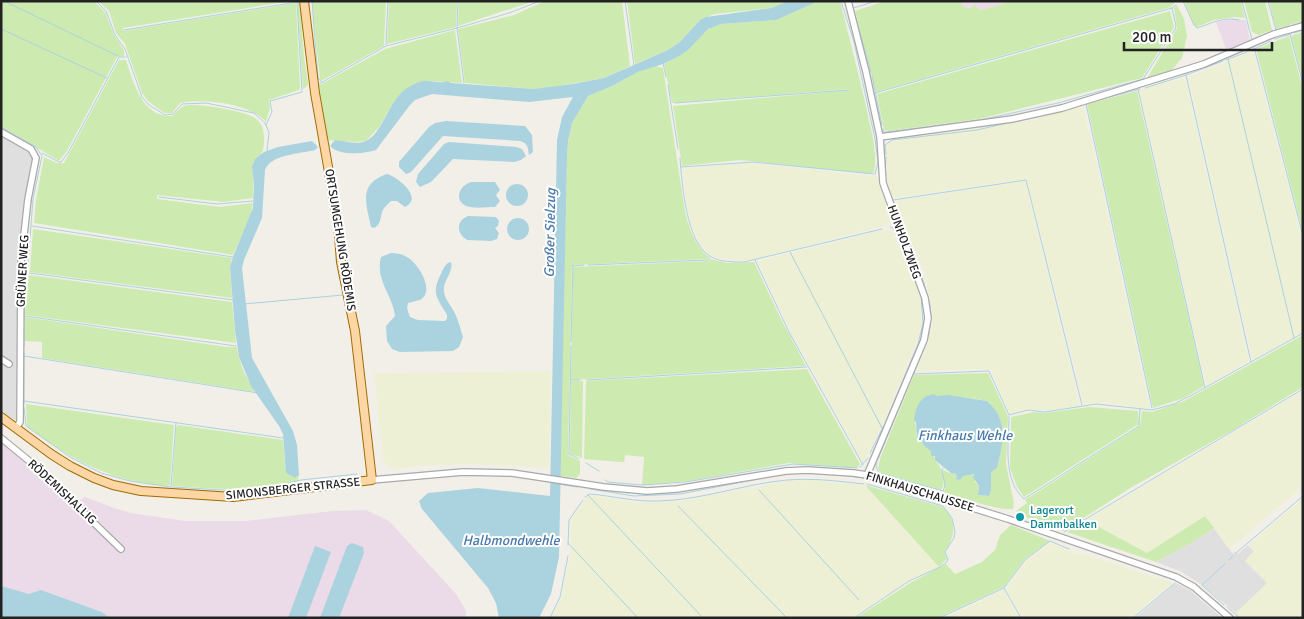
<svg xmlns="http://www.w3.org/2000/svg" width="1304" height="619" font-family="Signika,sans-serif">
	<rect width="100%" height="100%" fill="#f2efe9"/>
	<!-- residential -->
	<path fill="#e0dfdf" d="M1 136 31 153 34 158 20 262 18 419 15 420 1 412Z
		M1214 528 1233 554 1235 552 1238 554 1248 545 1254 551 1245 561 1268 583 1236 613 1202 585 1180 571 1156 562 1193 542Z
		M1176 583 1191 591 1222 618H1135Z"/>
	<!-- industrial -->
	<path fill="#ebdbe8" d="M960 1H1014L980 10 963 6Z
		M1232 19 1246 20 1250 42 1230 51 1226 49 1216 22Z
		M1 442 34 467 119 552 124 546 78 502 85 497 114 508 131 513 185 521H245L332 511 366 510 389 521 456 594 466 611V618H110L102 612 41 590 29 595 1 586Z"/>
	<!-- farmland -->
	<path fill="#eef0d5" d="M1253 51 1303 242V332L1252 360 1188 77Z
		M1183 78 1187 85 1249 361 1206 386 1139 90Z
		M1077 107 1084 110 1094 151 1150 409 1106 403 1084 404 1026 179 893 198 887 182 886 144 889 142 1033 120Z
		M740 163H754L869 176 877 175 892 224 755 259 736 261 711 256 700 244 693 229 688 213 682 169Z
		M1025 181 1080 404V406L1051 410 1034 409 1010 414 990 369 916 371 927 345 932 328 933 315 924 272 895 201Z
		M891 228 920 294 922 323 920 333 885 420 863 463 790 331 757 261Z
		M551 371 549 468 474 464 435 465 391 469 383 460 374 373Z
		M1303 391V486L1229 549 1205 516 1147 553 1086 520Z
		M814 480 865 485 939 567 910 580 852 618H551L561 598 570 557 571 519 586 498 590 495 637 503 661 502 682 501 787 481Z
		M1303 498V618H1241L1236 613 1267 583 1245 561 1254 551 1248 545Z
		M1052 543 1069 551 1107 561 1172 583 1131 618H1023L1006 589 1026 561Z
		M1004 590 1020 618H944L950 615Z"/>
	<!-- grass -->
	<path fill="#cdebb0" d="M1 1H94L105 12 114 35 124 50V56L117 57 67 151 59 161 1 126Z
		M98 1H291L123 28V31L296 3 300 88 299 90 269 100 270 108 266 122C249 103 204 98 180 103L172 113H165L160 110 148 101 142 93 125 44 116 33 109 11Z
		M297 1H300L304 57 308 85 303 89Z
		M312 1H386L384 46 323 80H320Z
		M389 1H457L456 27 387 44Z
		M459 1H535L458 26Z
		M545 1H622L630 66 604 78 548 88 534 89 465 83 458 29 514 15Z
		M627 1H789L771 8 714 14 700 20 680 42 668 50 635 64Z
		M819 1H840C849 38 859 74 867 111 871 131 878 152 874 172L869 174 740 160 682 166 673 106 850 90 849 89 672 103 664 64 688 50 702 34 713 26 721 24 776 20Z
		M885 1H960L963 6 969 8 975 5 980 10 1014 1H1174L1175 3 1171 7 876 92 855 11Z
		M1184 1H1241L1245 18 1234 17 1214 20 1197 27 1194 25Z
		M1244 1H1265L1272 30 1259 35 1252 32Z
		M1269 1H1303V21L1276 29Z
		M1177 5 1184 19 1187 36 1182 58 1170 72 1146 80 1177 28 1174 8Z
		M1170 11 1174 27 1142 78 979 119 888 131 884 130 877 94Z
		M455 30 462 83 429 81 416 84 396 99 379 127 366 141 355 142 325 140 316 87 385 49Z
		M1303 32V81L1291 36Z
		M1289 36 1303 90V233L1256 49Z
		M119 60H126C134 84 142 117 172 116 175 113 180 108 184 106 194 102 243 111 253 117 262 122 264 130 264 139 264 149 263 154 255 159 253 173 254 185 253 198L224 202 157 195V199L220 207 253 203 250 218 233 255 34 223 36 200 44 157 57 163H64Z
		M655 66 663 68 685 212C689 228 695 246 709 257L707 259 572 265 568 455 580 461V474L576 478 560 476 567 158 568 142 572 123 588 96 610 87 638 72Z
		M1137 91 1204 386 1184 398 1153 408 1087 104Z
		M33 229 232 258 230 267 232 298 30 272Z
		M710 259 728 263 754 262 781 319 806 366 571 380 573 267 708 261Z
		M29 275 232 302 236 343 25 315Z
		M25 317 227 347H237C239 363 246 379 256 392L42 358V342L25 341Z
		M1303 335V387L1233 430 1132 487 1063 531 1028 518 1016 511 1027 503 1025 500 1140 426 1142 411 1152 412 1184 401Z
		M807 369 860 464 857 468 789 463 688 481 642 485 644 457 625 455 624 462H621L584 459 586 381Z
		M988 373 1008 416 1006 464 1014 503 1013 509C1000 511 957 497 943 492L945 489 943 470 952 474 955 473 957 476 975 474V482L979 486 978 495 989 496 991 491V472L999 462 1002 441 999 417 987 401C971 397 956 397 940 396 935 396 933 394 928 395 914 408 913 415 917 432L916 434C920 443 935 450 935 460 942 467 947 482 941 490L880 473 878 468 881 456 914 375Z
		M571 381H583L582 458 570 454Z
		M26 404 174 425 170 485C163 487 152 484 144 483 99 475 62 454 27 426Z
		M1089 407 1138 411 1139 424 1024 497 1017 487 1010 468 1011 417 1034 412 1045 413Z
		M178 425 283 440 286 473 295 478 299 475 298 481C257 493 215 489 172 486L176 428Z
		M865 485 943 507C958 521 955 536 945 552L947 559 939 567Z
		M1205 516 1214 528 1193 542 1156 562 1067 532 1086 520 1147 553Z
		M1011 525 1050 541 1025 559 1004 587 937 618H856L910 583 946 564 955 574 982 562 995 550 1000 535Z"/>
	<!-- water -->
	<path fill="#aad3df" d="M789 1H819L776 20 721 24 708 29 688 50 681 55 663 64 638 72 610 87 588 96 572 123 568 141 567 158 559 557 551 594 539 618H499L496 603 488 588 422 509 419 501 428 493 478 488 550 496 557 140 562 117 573 97 529 102 432 94 415 100 410 105 376 150C364 154 339 156 330 146L335 140C344 141 358 145 366 141 383 133 389 100 406 89 412 85 421 80 428 81 435 81 441 84 447 81L451 83 534 89 573 84 604 78 668 50 680 42 700 20 706 17 771 8Z
		M446 121 525 126 532 135 533 152 529 155C528 148 528 143 520 141L443 136 411 172 406 174 399 167V162L429 127 435 123Z
		M312 141 318 147 315 150C300 154 271 154 265 170L262 218 244 260 242 268 252 358 293 431 297 445 299 475 295 478 286 473 283 434 279 426 251 386 239 357 235 330 230 267 233 257 253 208 254 184 252 167 255 159 264 152 278 147Z
		M449 142 517 147 522 149 526 156 521 160 514 162 453 159 431 182 420 187 416 182 418 174 444 144Z
		M387 174C398 177 424 198 405 207L397 201H391C388 204 384 207 382 212 380 219 381 224 374 228L371 227C366 203 358 184 387 174Z
		M471 182H495L500 190 496 195 500 201 495 207C487 207 474 209 466 206 453 200 460 185 471 182Z
		M506 195a11 11 0 1 1 22 0a11 11 0 1 1-22 0Z
		M468 216 496 217 499 221 498 226 495 228 499 233 497 239 491 241 467 240C456 233 456 221 468 216Z
		M507 229a11 11 0 1 1 22 0a11 11 0 1 1-22 0Z
		M391 253C397 253 402 254 407 257 418 263 436 291 420 300 416 301 412 302 408 303L407 308 410 317 418 320 445 321 447 319V315C437 298 431 293 441 274 444 268 445 263 451 262 454 273 442 281 444 292 445 299 450 304 453 310 458 318 460 328 463 337L459 347 453 351 400 352 392 349 387 341 386 326 395 316C393 295 375 281 381 257Z
		M934 394 937 396 948 395 987 401C992 406 997 411 999 417 1006 431 1001 453 997 468L991 472V491L989 496 978 495 979 486 973 477 975 474 963 476 960 480 956 479 957 476 955 473 952 474 935 460V456H931V451C927 448 922 445 922 440L917 437 916 422 914 420C916 408 919 396 934 394Z
		M352 543 363 547 364 553 339 618H320L347 546Z
		M315 546 331 552 306 618H288Z
		M1 586 29 594 41 590 102 612 110 618H1Z"/>
	<g fill="none" stroke-linecap="round" stroke-linejoin="round">
		<!-- stream -->
		<path stroke="#aad3df" stroke-width="1" d="M4 1 118 56
			M96 1 106 11 115 35 125 49 142 97 149 105 165 115 173 114 182 104 206 103 254 113 265 123 269 132 267 152
			M312 1 318 78 322 82
			M458 1 457 28 509 13 540 1
			M625 1 634 65
			M1183 1 1194 25 1197 28C1211 24 1223 16 1239 20
			M1242 1 1252 40
			M1268 1 1276 30
			M852 4 871 72
			M853 8 877 1
			M1293 25 1303 22
			M1 29 107 78
			M124 30 297 2 302 92 270 101 272 112 266 125
			M1273 31 1289 26
			M1294 33 1303 30
			M1290 34 1303 84
			M1253 39 1269 33
			M1275 39 1291 34
			M386 45 388 1
			M1254 47 1303 236
			M1252 50 1271 41
			M1228 59 1294 338
			M1226 60 1247 52
			M663 63 666 77
			M1186 75 1251 362
			M872 76 882 125
			M319 84 386 46 457 28 464 83
			M668 85 678 149
			M1145 88 1186 75 1223 61
			M1138 89 1205 388
			M875 93 1172 8 1176 5
			M1091 102 1140 89
			M675 103 849 90
			M1086 104 1152 408
			M1018 121 1041 115
			M1 127 36 147 42 156 33 199 24 315V346
			M883 129 884 132H887L980 120 1058 103 1143 79 1175 29 1176 26 1172 8
			M42 153 59 162H61L68 153 119 57H126
			M886 154 885 145 892 140 977 130 1012 122
			M680 158C682 184 686 242 710 256 718 262 734 262 744 262L882 229
			M681 167 753 162 875 174 878 162 875 139 854 42 841 1
			M885 174 886 157
			M890 195 919 266 930 305 931 315 929 334 914 373
			M159 197 217 204 253 201
			M893 200 1026 180 1082 405
			M32 226 233 257
			M790 252 882 428
			M755 260 789 332 863 465
			M588 265 708 260 710 257
			M572 266 584 265
			M29 273 233 300
			M244 304 343 295
			M25 316 236 346
			M571 342 573 265
			M24 352V404
			M24 356 258 393
			M571 380H580
			M587 380 807 367
			M908 385 913 374 989 371 1009 415 1028 410 1045 412 1096 404 1152 410 1174 404 1190 396 1303 333
			M24 401 283 438
			M24 407 26 426 70 457 101 473 130 481 171 487 239 491 279 487
			M1009 416C1009 443 1002 479 1024 499L1139 426 1140 409
			M886 421 918 344 923 323 921 295 894 229 890 227
			M870 453 883 427
			M569 454 571 346
			M569 454 579 459
			M878 459 907 389
			M586 463 599 471
			M877 463 876 466 879 473 943 491 945 485 942 470 943 468
			M860 467 868 458
			M803 473H814
			M831 474 865 478
			M868 479 874 480
			M605 480 608 482 642 485 685 482 793 464 857 468
			M289 483 301 480 357 474
			M883 483 922 495
			M558 484 577 487
			M171 486 176 423
			M590 489 634 496 680 494 784 474
			M759 490 859 600
			M1301 490 1303 488
			M588 495 703 618
			M585 497 590 494C613 496 635 502 659 501 702 500 744 484 787 480 813 478 838 481 864 484
			M678 506 787 618
			M1064 532 1303 389
			M568 543 638 618
			M568 545 569 520 583 500
			M1236 553 1303 496
			M1229 560 1233 556
			M1004 588 1021 618
			M1224 605 1202 585 1225 564
			M1227 607 1240 618
			M550 618 560 597 568 556
			M854 618 909 581 940 567 947 562 948 559 945 552 954 538 955 531 952 518 943 506 867 484
			M939 618 1004 588 1025 560 1050 541 1069 549
			M1133 618 1175 583"/>
		<!-- minor casing -->
		<g stroke="#a9a9a9" stroke-width="8">
			<path id="minor" d="M848 1 866 72 880 137 883 183 925 298 928 318 924 340 867 475
				M1 132 31 149 36 158 28 199 21 262 20 422 16 428
				M880 137 1012 119 1062 108 1204 64 1274 34 1303 26
				M1 359 9 364
				M1 438 33 464 121 549
				M372 480 463 472 512 473 604 487 647 491 677 489 786 471 807 470 853 473 867 475 1008 519 1176 577 1194 587 1230 618"/>
		</g>
		<!-- major casing -->
		<g stroke="#a06b00" stroke-width="10">
			<path id="major" d="M1 417 51 454 70 466 94 478 113 485 141 491 233 497 372 480 355 331 341 262 338 223 315 93 304 1"/>
		</g>
		<!-- minor -->
		<use href="#minor" stroke="#fff" stroke-width="5.5"/>
		<!-- major -->
		<use href="#major" stroke="#fcd6a4" stroke-width="8"/>
	</g>
	<!-- markers -->
	<circle fill="#0f9aa8" stroke="#fff" stroke-width="2" cx="1020" cy="517" r="5"/>
	<g text-anchor="middle" dominant-baseline="central" stroke-width="4" stroke-linejoin="round" paint-order="stroke">
		<!-- street labels -->
		<g font-size="12" fill="#222" stroke="#fff">
			<text transform="translate(340 240) rotate(81)">ORTSUMGEHUNG RÖDEMIS</text>
			<text transform="translate(904 242) rotate(70)">HUNHOLZWEG</text>
			<text transform="translate(23 271) rotate(-87)">GRÜNER WEG</text>
			<text transform="translate(293 489) rotate(-6)">SIMONSBERGER STRASSE</text>
			<text transform="translate(62 492) rotate(43)">RÖDEMISHALLIG</text>
			<text transform="translate(920 492) rotate(17)">FINKHAUSCHAUSSEE</text>
		</g>
		<!-- culture labels -->
		<g font-size="12" fill="#0d838f" stroke="#fff" text-anchor="start">
			<text x="1030" y="510">Lagerort<tspan x="1030" dy="14">Dammbalken</tspan></text>
		</g>
		<!-- water labels -->
		<g font-size="14" font-style="italic" fill="#4a7aab" stroke="#fff">
			<text transform="translate(550 233) rotate(-89)">Großer Sielzug</text>
			<text x="965" y="435">Finkhaus Wehle</text>
			<text x="511" y="540">Halbmondwehle</text>
		</g>
	</g>
	<!-- border -->
	<rect width="1304" height="619" fill="none" stroke="#222222" stroke-width="5"/>
	<!-- scale -->
	<path d="M1124 42v8h148v-8" fill="none" stroke="#222222" stroke-width="2.5"/>
	<text x="1132" y="42" font-size="15" fill="#222222" stroke="#ffffff" stroke-width="4" paint-order="stroke">200 m</text>
</svg>
